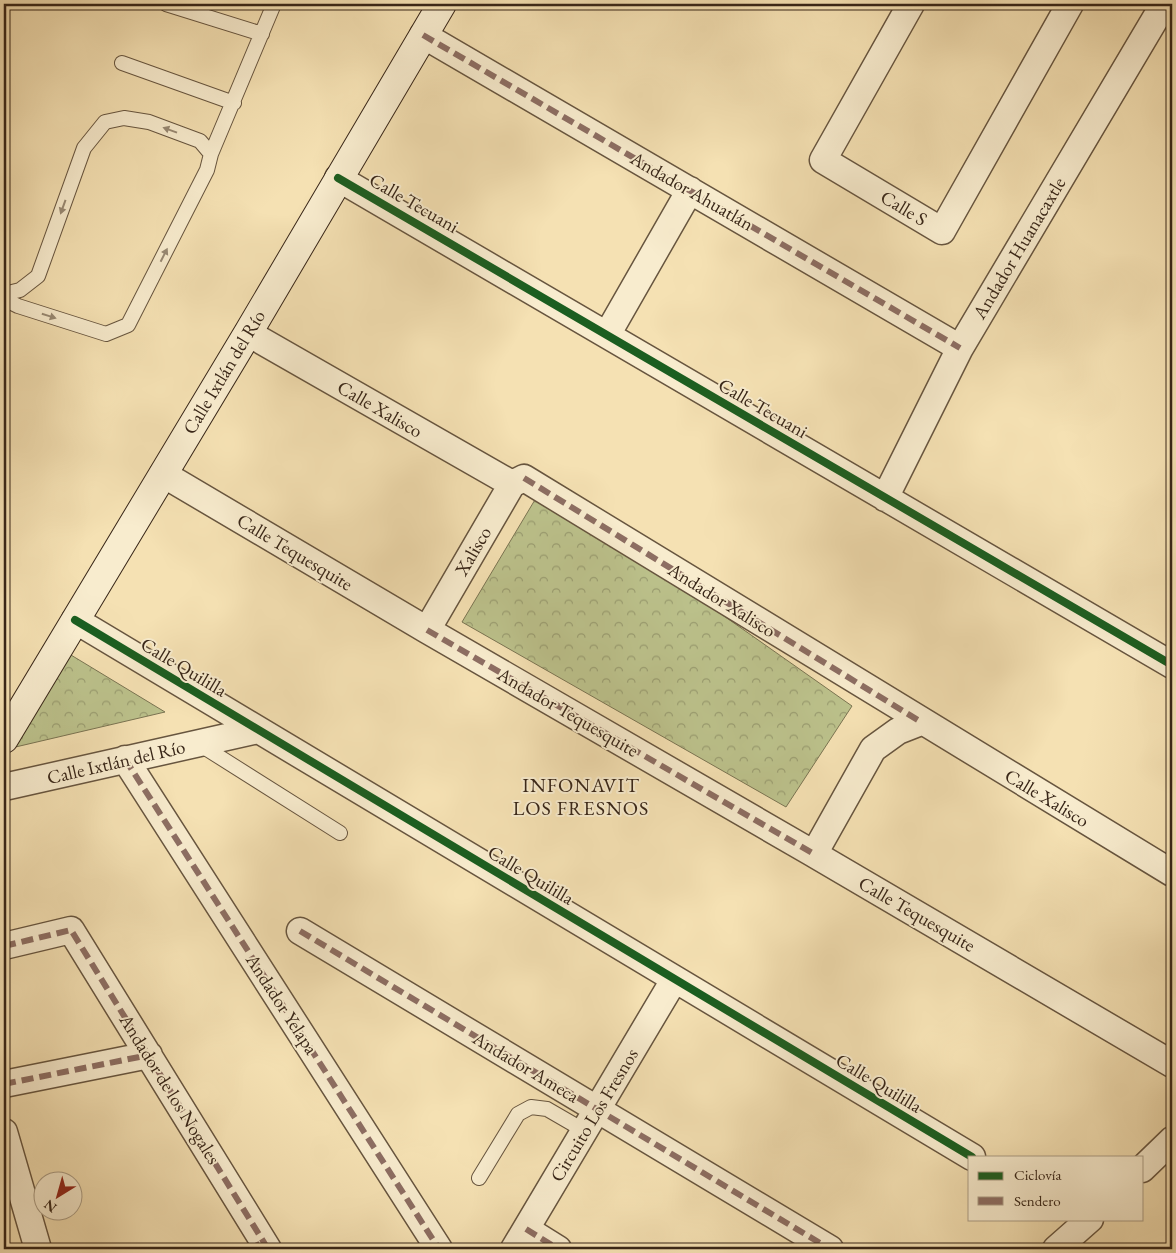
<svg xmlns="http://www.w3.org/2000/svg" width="1176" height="1253" font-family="'EB Garamond',serif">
	<defs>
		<pattern id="park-crowns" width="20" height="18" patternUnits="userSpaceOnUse" patternTransform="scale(1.25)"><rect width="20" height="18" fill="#bcc28c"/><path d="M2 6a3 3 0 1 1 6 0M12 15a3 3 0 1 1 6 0" fill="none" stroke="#9a9d71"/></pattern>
	</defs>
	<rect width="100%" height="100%" fill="#f5e1b3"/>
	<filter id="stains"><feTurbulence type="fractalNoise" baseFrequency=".004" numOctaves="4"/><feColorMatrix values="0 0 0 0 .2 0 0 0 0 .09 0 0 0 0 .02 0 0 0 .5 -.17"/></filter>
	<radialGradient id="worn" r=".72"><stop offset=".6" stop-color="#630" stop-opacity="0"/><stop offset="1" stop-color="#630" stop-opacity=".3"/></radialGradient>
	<!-- park -->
	<path fill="url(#park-crowns)" stroke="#7a7452" d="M542 488 852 706 786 807 462 622Z
		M66 652 165 712 7 749Z"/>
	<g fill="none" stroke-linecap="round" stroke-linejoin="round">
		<!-- lane casing -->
		<g stroke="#67553f" stroke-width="16">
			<path id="lane" d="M166 4 262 34
				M122 63 234 103
				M4 294 20 290 38 276 84 148 105 122 124 118 149 122 200 141 211 154
				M4 299 18 306 106 334 128 325 207 170 211 154 274 4
				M199 744 340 833
				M479 1178 518 1114 531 1107 547 1109 585 1131"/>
		</g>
		<!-- street casing -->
		<g stroke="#67553f" stroke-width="29">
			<path id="street" d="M911 4 823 160 942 231 1070 4
				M423 35 960 348
				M338 178 1172 665
				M248 333 512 484
				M607 335 690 190
				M163 474 427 630 814 854
				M885 498 960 348 1164 4
				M75 620 972 1157
				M427 630 512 484 524 478 1172 873
				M921 722 898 731 873 749 814 854 1172 1064
				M125 759 439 1249
				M4 787 258 730
				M300 931 830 1249
				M4 946 71 930 268 1249
				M4 1084 149 1055
				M4 1132 38 1249
				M1142 1169 1172 1140
				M526 1229 558 1249
				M514 1249 674 980
				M1056 1249 1090 1219"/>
		</g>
		<!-- secondary casing -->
		<g stroke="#382618" stroke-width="30">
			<path id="secondary" d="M4 739 248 333 442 4"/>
		</g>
		<!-- lane -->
		<use href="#lane" stroke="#f8ecce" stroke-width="14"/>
		<!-- street -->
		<use href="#street" stroke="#f8ecce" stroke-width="26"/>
		<!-- secondary -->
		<use href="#secondary" stroke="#f8ecce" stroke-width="28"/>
		<!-- quiet -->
		<path stroke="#8d6e63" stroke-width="6" stroke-dasharray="12 6" stroke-linecap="butt" d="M423 35 960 348
			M524 478 921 722
			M427 630 814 854
			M125 759 439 1249
			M300 931 830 1249
			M4 946 71 930 268 1249
			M4 1084 149 1055
			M526 1229 558 1249
			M249 1249 264 1242"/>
		<!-- cycleway casing -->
		<g stroke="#f8ecce" stroke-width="11">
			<path id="cycleway" d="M338 178 1172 665
				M75 620 972 1157"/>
		</g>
		<!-- cycleway -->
		<use href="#cycleway" stroke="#1b5e20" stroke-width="8"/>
	</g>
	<!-- one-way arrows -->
	<defs><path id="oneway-solid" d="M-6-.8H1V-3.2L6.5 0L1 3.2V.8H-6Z" transform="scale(1.25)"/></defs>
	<g fill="#988973">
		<use href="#oneway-solid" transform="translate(170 130) rotate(-160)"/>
		<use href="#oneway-solid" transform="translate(63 207) rotate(110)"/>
		<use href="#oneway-solid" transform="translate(164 255) rotate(-63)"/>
		<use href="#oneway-solid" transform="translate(49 316) rotate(17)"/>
	</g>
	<g text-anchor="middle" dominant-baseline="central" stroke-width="4" stroke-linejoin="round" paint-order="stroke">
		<!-- street labels -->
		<g font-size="19" fill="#382618" stroke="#f8ecce">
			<text transform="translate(692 191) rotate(30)">Andador Ahuatlán</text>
			<text transform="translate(414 203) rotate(30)">Calle Tecuani</text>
			<text transform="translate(904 208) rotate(31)">Calle S</text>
			<text transform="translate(1019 248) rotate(-59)">Andador Huanacaxtle</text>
			<text transform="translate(224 372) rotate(-59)">Calle Ixtlán del Río</text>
			<text transform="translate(763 408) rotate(30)">Calle Tecuani</text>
			<text transform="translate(380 409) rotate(30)">Calle Xalisco</text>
			<text transform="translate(473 551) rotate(-60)">Xalisco</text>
			<text transform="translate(295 552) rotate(31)">Calle Tequesquite</text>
			<text transform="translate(722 600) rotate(32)">Andador Xalisco</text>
			<text transform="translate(184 667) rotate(31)">Calle Quililla</text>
			<text transform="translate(568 712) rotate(30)">Andador Tequesquite</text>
			<text transform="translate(116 762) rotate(-13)">Calle Ixtlán del Río</text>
			<text transform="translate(1047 798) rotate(31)">Calle Xalisco</text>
			<text transform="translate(531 875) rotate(31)">Calle Quililla</text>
			<text transform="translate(917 914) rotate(30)">Calle Tequesquite</text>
			<text transform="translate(282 1004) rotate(57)">Andador Yelapa</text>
			<text transform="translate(526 1067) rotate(31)">Andador Ameca</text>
			<text transform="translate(879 1083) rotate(31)">Calle Quililla</text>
			<text transform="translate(170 1089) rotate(58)">Andador de los Nogales</text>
			<text transform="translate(594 1115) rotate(-59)">Circuito Los Fresnos</text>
		</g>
		<!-- neighbourhood labels -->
		<g font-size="20" letter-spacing="1" fill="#382618" stroke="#f8ecce">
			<text x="581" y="785">INFONAVIT<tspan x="581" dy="23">LOS FRESNOS</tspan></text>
		</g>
	</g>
	<!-- margin -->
	<rect width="1176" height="1253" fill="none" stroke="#f5e1b3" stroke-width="20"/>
	<rect x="5" y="5" width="1166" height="1243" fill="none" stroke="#382618" stroke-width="2.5"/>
	<rect x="10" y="10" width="1156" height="1233" fill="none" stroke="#382618"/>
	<!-- legend -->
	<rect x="968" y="1156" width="175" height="65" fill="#f8ecce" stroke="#ab9d85"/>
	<rect x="978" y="1172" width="25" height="8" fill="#1b5e20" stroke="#ab9d85"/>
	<text x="1014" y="1180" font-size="15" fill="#382618">Ciclovía</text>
	<rect x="978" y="1197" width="25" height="8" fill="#8d6e63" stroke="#ab9d85"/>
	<text x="1014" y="1206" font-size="15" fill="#382618">Sendero</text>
	<!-- north arrow -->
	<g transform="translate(58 1196) rotate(217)"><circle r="24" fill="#f8ecce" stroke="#ab9d85"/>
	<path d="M0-4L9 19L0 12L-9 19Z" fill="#8f2418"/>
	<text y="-8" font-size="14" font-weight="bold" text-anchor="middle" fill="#382618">N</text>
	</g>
	<rect width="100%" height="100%" filter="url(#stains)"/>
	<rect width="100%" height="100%" fill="url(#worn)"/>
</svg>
